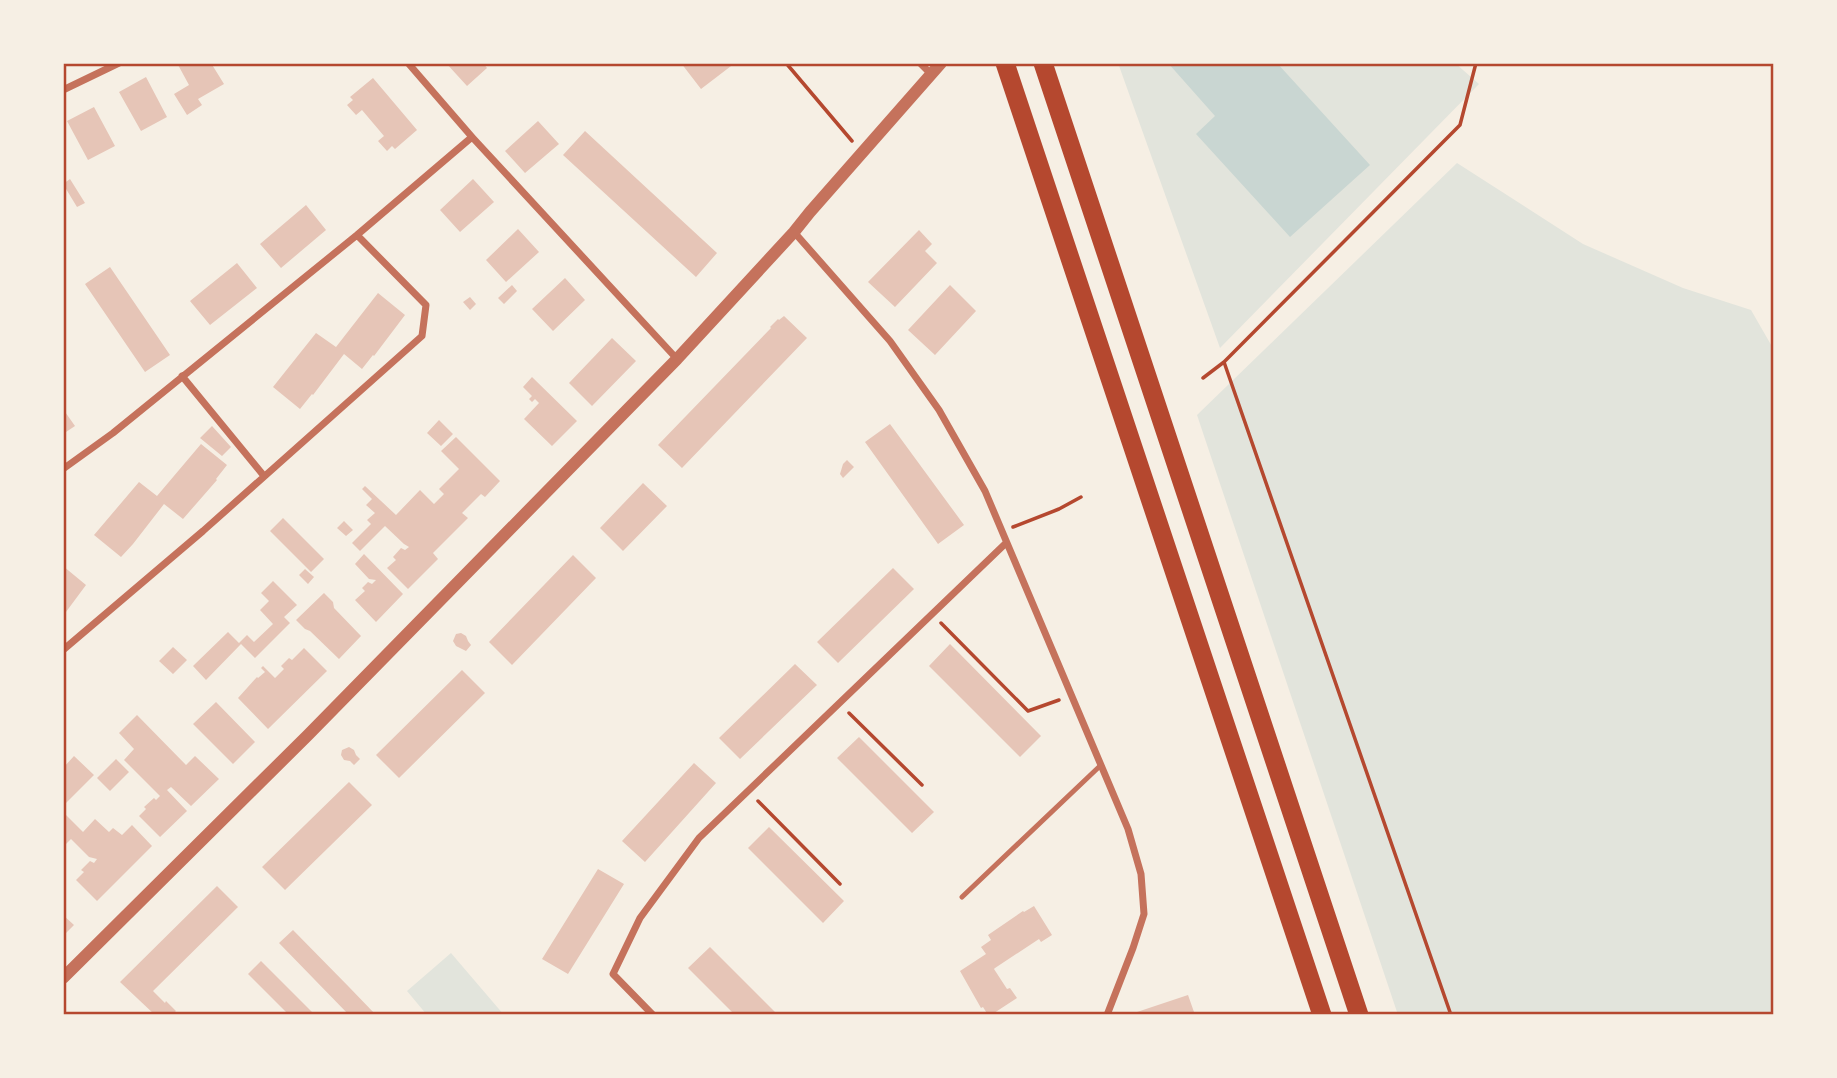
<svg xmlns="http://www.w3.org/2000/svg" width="1837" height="1078" font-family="Montserrat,sans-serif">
  <rect width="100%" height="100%" fill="#f6efe4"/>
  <path fill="#e2e4dc" d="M1118 63H1455L1479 84 1220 348Z
    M1457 163 1583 244 1683 288 1751 310 1774 350V1015H1398L1197 415Z
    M451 953 504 1015H427L407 991Z"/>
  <path fill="#c9d6d2" d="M1168 63H1277L1370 165 1290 237 1196 134 1215 116Z"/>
  <path fill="#e6c5b7" d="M177 63H211L224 84 198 99 202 105 187 115 174 94 189 85Z
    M446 63H483L487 68 467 86Z
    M681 63H735L701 89Z
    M146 77 167 117 141 131 119 92Z
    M373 78 417 130 395 149 392 146 387 151 378 141 384 136 362 110 356 115 347 105 353 100 350 97Z
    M94 107 115 146 88 160 67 121Z
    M538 121 559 144 525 173 505 151Z
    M585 131 717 253 696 277 563 155Z
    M70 179 85 203 77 207 63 184Z
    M473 179 494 202 460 232 440 210Z
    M306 205 326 230 281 268 260 244Z
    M518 229 539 252 506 282 486 260Z
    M919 230 932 244 925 251 937 263 895 307 868 282Z
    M237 263 257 288 210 325 190 301Z
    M110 267 170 355 145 372 85 284Z
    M565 278 585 300 553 331 532 309Z
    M512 285 517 291 504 304 498 298Z
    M950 285 976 311 935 355 908 330Z
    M378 293 405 315 374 356 373 355 362 369 344 354 313 395 312 394 300 409 273 387 316 333 336 347Z
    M470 297 476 304 470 310 463 302Z
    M784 316 807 338 682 468 658 445 771 328 770 327 778 319 779 320Z
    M612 338 636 361 592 406 569 383Z
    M532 377 577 421 552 446 524 419 539 403 535 399 532 402 529 399 532 396 523 387Z
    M63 409 75 426 63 434Z
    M439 420 453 434 441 446 427 433Z
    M890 424 964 525 938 544 865 442Z
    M212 426 231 447 222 456 200 438Z
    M456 437 500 481 485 497 481 494 462 513 468 518 433 553 438 559 408 589 387 568 396 560 393 557 401 548 405 550 409 547 404 544 385 526 360 551 352 543 371 524 367 520 375 513 366 505 372 499 362 489 365 486 396 515 420 490 434 504 444 494 439 489 459 469 441 451Z
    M201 444 227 465 216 479 217 480 183 519 164 504 133 544 121 557 94 535 139 482 157 496Z
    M847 460 854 467 843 478 840 474 843 464Z
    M643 483 667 506 623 551 600 528Z
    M283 518 324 559 311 572 270 531Z
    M344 521 353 530 346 536 337 528Z
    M364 554 403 594 376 622 355 600 365 591 362 588 368 582 372 584 376 580 369 579 355 564Z
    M573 555 596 578 512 665 489 642Z
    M63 566 86 585 63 616Z
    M893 568 914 589 838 663 817 642Z
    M305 569 314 577 308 584 299 575Z
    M273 581 297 605 284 617 290 623 255 658 241 644 206 680 193 666 228 632 239 643 247 635 254 642 273 624 260 610 269 601 261 593Z
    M324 593 333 602 334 608 361 636 339 659 310 631 305 629 296 620Z
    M461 633 466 636 468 641 471 645 466 651 456 646 453 641 456 634Z
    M950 644 1041 736 1020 757 929 666Z
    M173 647 187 660 173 674 159 661Z
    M304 648 327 671 268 729 238 698 257 677 258 678 265 672 261 668 263 666 275 678 284 669 281 666 289 658 292 660Z
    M795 664 817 685 740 759 719 738Z
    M462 670 485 693 399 778 376 755Z
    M216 702 255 742 233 764 193 724Z
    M137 715 186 765 195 756 219 779 191 806 171 787 167 790 187 811 160 837 139 816 146 809 144 807 154 798 156 800 160 796 124 760 134 749 119 733Z
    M859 737 934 812 912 833 837 758Z
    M349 747 354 750 356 755 360 759 354 765 350 761 344 760 341 755 342 750Z
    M74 756 94 775 63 806V768Z
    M116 759 129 772 110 791 97 778Z
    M694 763 716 783 645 862 622 841Z
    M349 782 372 805 285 890 262 867Z
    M63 812 83 832 95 819 109 832 113 828 122 835 132 825 152 846 97 901 76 880 84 872 81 870 90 861 94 863 97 859 89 857 71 839 63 847Z
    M769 827 844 901 823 923 748 848Z
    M598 869 624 884 568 974 542 959Z
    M217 886 238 907 153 991 165 1003 166 1001 176 1011 174 1013 177 1015H155L120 982Z
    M1034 906 1052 935 1041 942 1039 939 995 968 994 969 1007 989 1010 988 1017 998 991 1015H988L983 1007 981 1008 960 971 986 954 981 947 991 940 988 935 1023 911 1024 912Z
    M63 915 74 925 63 936Z
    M293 930 349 987 376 1015H349L279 943Z
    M710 947 778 1015H735L688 968Z
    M261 961 315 1015H289L248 974Z
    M1188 995 1194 1012 1186 1015H1128Z"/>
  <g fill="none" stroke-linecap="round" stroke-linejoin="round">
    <path stroke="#b5482f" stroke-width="3.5" d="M786 63 852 141
      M1203 378 1224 362
      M1013 527 1059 509 1081 497
      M941 623 1028 711 1059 700
      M849 713 922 785
      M758 801 840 884
      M1451 1015 1224 362 1460 125 1476 63"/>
    <path stroke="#c5725c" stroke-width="5" d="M962 897 1101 765"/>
    <path stroke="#c5725c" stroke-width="7" d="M408 63 472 137 677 359
      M920 63 931 74
      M63 90 119 63
      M794 232 890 341 939 410 985 491 1128 829 1141 874 1144 914 1133 948 1107 1015
      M182 376 264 476
      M63 469 113 433 357 235 472 137
      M63 650 203 531 422 336 426 305 357 235
      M653 1015 613 974 640 918 699 838 1006 543"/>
    <path stroke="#c5725c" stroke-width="12" d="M63 978 308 735 677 359 794 232 810 212 941 63"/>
    <path stroke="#b5482f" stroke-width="19" d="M1005 63 1322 1015
      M1043 63 1359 1015"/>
  </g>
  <rect width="1837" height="1078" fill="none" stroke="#f6efe4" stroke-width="130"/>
  <rect x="65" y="65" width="1707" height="948" fill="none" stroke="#b5482f" stroke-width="2.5"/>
</svg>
